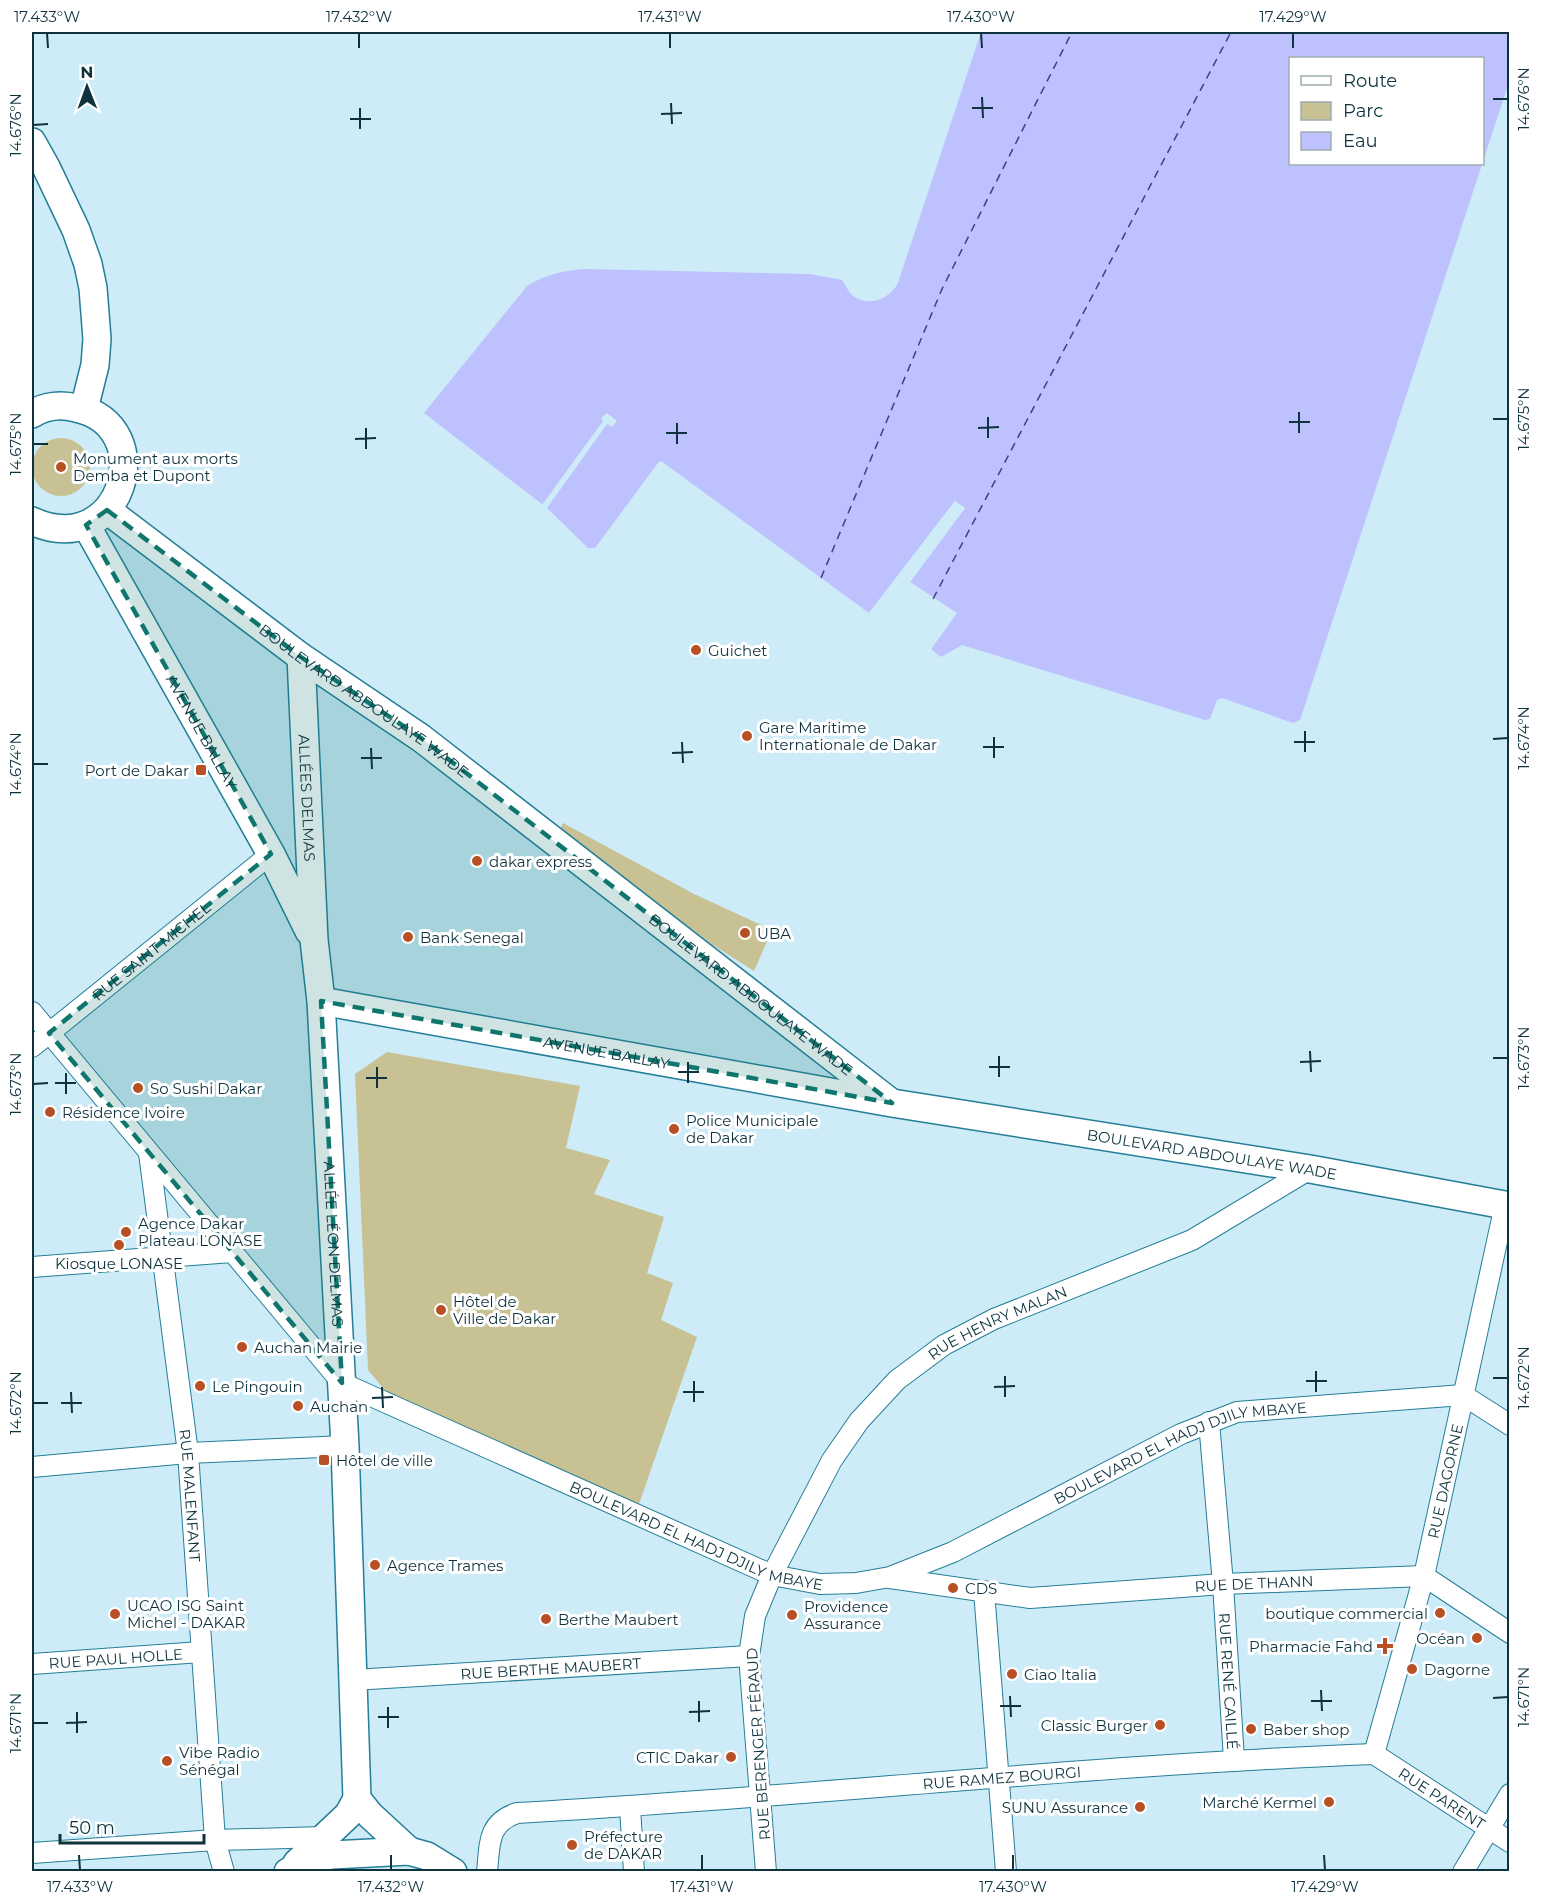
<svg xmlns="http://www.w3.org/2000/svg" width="1541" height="1903" font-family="Montserrat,sans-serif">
  <rect width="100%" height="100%" fill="#cdecf8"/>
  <path fill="#c7c193" d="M32 467a29 29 0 1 1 58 0a29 29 0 1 1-58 0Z
    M563 823 694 894 772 930 754 971 713 945 560 830Z
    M387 1052 580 1086 566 1148 610 1160 594 1194 664 1217 647 1273 673 1283 661 1320 697 1337 639 1504 394 1401 368 1370 355 1074Z"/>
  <path fill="#bdc1fe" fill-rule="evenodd" d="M981 32H1509V82L1300 720 1293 723 1222 698 1217 700 1210 719 1205 720 962 645 941 657 931 649 956 613 910 582 965 508 955 501 869 613 661 461 658 463 595 548H588L547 508 424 413 527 286C546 274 563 271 585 269L810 274 842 280C845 284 847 289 850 293 866 309 889 300 898 283ZM1290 58H1482V164H1290Z"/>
  <path fill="#cdecf8" d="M607 413 617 421 612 427 607 424 547 508 542 505 603 421 601 418Z
    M955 501 965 508 910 582 957 613 931 649 929 647 952 614 931 602 907 582 961 509 956 505 871 615 869 613Z"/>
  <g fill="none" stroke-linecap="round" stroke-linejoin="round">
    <path stroke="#413e85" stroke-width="1.5" stroke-dasharray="8 6" stroke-linecap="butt" d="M821 578 942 289 1072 32
      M933 599 1231 32"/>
    <g stroke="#247e98" stroke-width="22">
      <g id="street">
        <path id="s1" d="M32 1012 342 1383 772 1575 820 1584 856 1583 890 1577 953 1552 1181 1434 1237 1412 1463 1395 1510 1425"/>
        <path id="s2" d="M32 1047 271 854"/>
        <path id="s3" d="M149 1153 188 1453 215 1840 224 1872"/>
        <path d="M32 1267 232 1252"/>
        <path id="s4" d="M1209 1422 1223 1584 1234 1760"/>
        <path d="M32 1467 188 1453 345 1446"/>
        <path id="s5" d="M890 1578 1030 1598 1223 1584 1424 1576 1510 1633"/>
        <path d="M984 1591 1006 1872"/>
        <path id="s6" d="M32 1664 201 1652"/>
        <path id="s7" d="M353 1680 749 1656"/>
        <path id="s8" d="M1374 1754 1424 1576 1505 1205"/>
        <path id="s9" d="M1374 1754 1510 1842"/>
        <path d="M630 1807 634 1872"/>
        <path d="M32 1853 215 1840 324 1837"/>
        <path id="s10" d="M487 1872C490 1844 487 1823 517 1813 803 1797 1088 1765 1374 1754"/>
        <path id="s11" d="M766 1872 749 1656 755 1616 772 1575 832 1460 859 1421 897 1380 944 1345 994 1319 1192 1240 1310 1169"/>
        <path d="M1463 1872 1510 1794"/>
      </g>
    </g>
    <g stroke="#247e98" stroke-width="30">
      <g id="secondary">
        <path d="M32 142 46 167 76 230 88 264 93 288 97 339 95 365 84 409"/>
        <path d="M32 414C45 406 61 404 76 408 162 426 122 562 32 521"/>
        <path id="s12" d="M107 510 301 657 421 738 889 1101"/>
        <path id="s13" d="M86 525 271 854 309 931"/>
        <path id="s14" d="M301 657 314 940 321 1001 345 1446 357 1799"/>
        <path id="s15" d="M321 1001 892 1103 1310 1169 1510 1206"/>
        <path d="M357 1799 370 1815 409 1851"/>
        <path d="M297 1863 348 1815 357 1799"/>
        <path d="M288 1872 317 1858 332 1855 409 1851 427 1856 453 1872"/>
      </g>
    </g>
    <use href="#street" stroke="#fff" stroke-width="20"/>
    <use href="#secondary" stroke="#fff" stroke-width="27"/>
  </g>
  <path fill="#0f766e" fill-opacity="0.2" stroke="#0f766e" stroke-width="4.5" stroke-dasharray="12 8" stroke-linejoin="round" d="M107 510 301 657 421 738 892 1103 321 1001 342 1383 49 1033 271 854 86 525Z"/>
  <path fill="none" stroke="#0e333e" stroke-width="2" d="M47 33 48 48M359 33V48M670 33V48M981 33 982 48M1293 33V48M982 97 983 118M1493 99H1508M671 103 672 124M360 108V129M972 108H993M661 114 682 113M350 119H371M33 125 48 124M1299 412V433M988 417V438M1493 419H1508M1289 422H1310M677 423V444M366 428V449M978 428 999 427M666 433H687M355 439 376 438M33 444H48M1305 731V752M994 737V758M1493 739 1508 738M682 742 683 763M1294 742H1315M983 747H1004M371 748 372 769M672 753 693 752M361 758H382M33 764H48M1310 1051 1311 1072M999 1056V1077M1493 1058H1508M688 1062V1083M1300 1062 1321 1061M377 1067V1088M989 1067H1010M678 1072H699M66 1073V1094M366 1078H387M55 1083H76M33 1084 48 1083M1316 1371V1392M1005 1376V1397M1493 1378H1508M694 1381V1402M1306 1381H1327M382 1387 383 1408M994 1387 1015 1386M71 1392 72 1413M683 1392H704M372 1398 393 1397M33 1403H48M61 1403H82M1321 1690 1322 1711M1010 1696 1011 1717M1493 1698 1508 1697M699 1701V1722M1311 1701H1332M1000 1706H1021M388 1707V1728M77 1712V1733M689 1712 710 1711M378 1717H399M33 1723H48M66 1723 87 1722M79 1855 80 1870M391 1855V1870M702 1855V1870M1013 1855V1870M1324 1855 1325 1870"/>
  <g fill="#b75125" stroke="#fff" stroke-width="2">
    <circle cx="61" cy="467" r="6"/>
    <circle cx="696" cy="650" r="6"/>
    <circle cx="747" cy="736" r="6"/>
    <rect x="195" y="764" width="12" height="12" rx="3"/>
    <circle cx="477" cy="861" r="6"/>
    <circle cx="745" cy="933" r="6"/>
    <circle cx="408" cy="937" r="6"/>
    <circle cx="138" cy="1088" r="6"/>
    <circle cx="50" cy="1112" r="6"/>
    <circle cx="674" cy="1129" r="6"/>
    <circle cx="126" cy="1232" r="6"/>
    <circle cx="119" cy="1245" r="6"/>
    <circle cx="441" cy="1310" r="6"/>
    <circle cx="242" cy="1347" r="6"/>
    <circle cx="200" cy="1386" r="6"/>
    <circle cx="298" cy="1406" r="6"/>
    <rect x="318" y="1454" width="12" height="12" rx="3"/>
    <circle cx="375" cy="1565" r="6"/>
    <circle cx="953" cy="1588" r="6"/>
    <circle cx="1440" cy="1613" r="6"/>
    <circle cx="115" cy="1614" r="6"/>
    <circle cx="792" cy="1615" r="6"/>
    <circle cx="546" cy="1619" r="6"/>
    <circle cx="1477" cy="1638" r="6"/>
    <path d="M1382 1637h6v6h6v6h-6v6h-6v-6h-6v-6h6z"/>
    <circle cx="1412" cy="1669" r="6"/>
    <circle cx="1012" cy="1674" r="6"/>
    <circle cx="1160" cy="1725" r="6"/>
    <circle cx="1251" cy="1729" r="6"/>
    <circle cx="731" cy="1757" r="6"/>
    <circle cx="167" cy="1761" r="6"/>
    <circle cx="1329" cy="1802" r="6"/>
    <circle cx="1140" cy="1807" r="6"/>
    <circle cx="572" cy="1845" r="6"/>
  </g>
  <g text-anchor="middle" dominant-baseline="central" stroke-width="6" stroke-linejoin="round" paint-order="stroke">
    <g font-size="15" fill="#0e333e" stroke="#fff" text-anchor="start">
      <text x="73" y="458">Monument aux morts<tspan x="73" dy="17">Demba et Dupont</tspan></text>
      <text x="708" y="650">Guichet</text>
      <text x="759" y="727">Gare Maritime<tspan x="759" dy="17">Internationale de Dakar</tspan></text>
      <text x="189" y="770" text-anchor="end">Port de Dakar</text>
      <text x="489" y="861">dakar express</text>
      <text x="757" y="933">UBA</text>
      <text x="420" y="937">Bank Senegal</text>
      <text x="150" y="1088">So Sushi Dakar</text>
      <text x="62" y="1112">Résidence Ivoire</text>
      <text x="686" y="1120">Police Municipale<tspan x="686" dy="17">de Dakar</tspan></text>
      <text x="138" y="1223">Agence Dakar<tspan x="138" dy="17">Plateau LONASE</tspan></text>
      <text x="119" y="1263" text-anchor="middle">Kiosque LONASE</text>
      <text x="453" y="1301">Hôtel de<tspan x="453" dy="17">Ville de Dakar</tspan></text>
      <text x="254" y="1347">Auchan Mairie</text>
      <text x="212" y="1386">Le Pingouin</text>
      <text x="310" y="1406">Auchan</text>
      <text x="336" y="1460">Hôtel de ville</text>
      <text x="387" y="1565">Agence Trames</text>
      <text x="965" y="1588">CDS</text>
      <text x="127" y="1605">UCAO ISG Saint<tspan x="127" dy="17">Michel - DAKAR</tspan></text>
      <text x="804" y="1606">Providence<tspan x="804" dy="17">Assurance</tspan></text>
      <text x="1428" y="1613" text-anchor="end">boutique commercial</text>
      <text x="558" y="1619">Berthe Maubert</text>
      <text x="1465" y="1638" text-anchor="end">Océan</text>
      <text x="1373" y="1646" text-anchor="end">Pharmacie Fahd</text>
      <text x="1424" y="1669">Dagorne</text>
      <text x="1024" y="1674">Ciao Italia</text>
      <text x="1148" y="1725" text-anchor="end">Classic Burger</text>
      <text x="1263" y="1729">Baber shop</text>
      <text x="179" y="1752">Vibe Radio<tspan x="179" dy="17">Sénégal</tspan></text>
      <text x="719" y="1757" text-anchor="end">CTIC Dakar</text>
      <text x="1317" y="1802" text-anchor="end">Marché Kermel</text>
      <text x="1128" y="1807" text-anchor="end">SUNU Assurance</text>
      <text x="584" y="1836">Préfecture<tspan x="584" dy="17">de DAKAR</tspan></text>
    </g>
    <g font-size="15" fill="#0e333e" stroke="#fff">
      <text stroke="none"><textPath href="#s12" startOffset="320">BOULEVARD ABDOULAYE WADE</textPath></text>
      <text stroke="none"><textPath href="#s13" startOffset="237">AVENUE BALLAY</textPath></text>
      <text stroke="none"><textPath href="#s14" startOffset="141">ALLÉES DELMAS</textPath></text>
      <text stroke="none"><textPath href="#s2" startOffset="153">RUE SAINT MICHEL</textPath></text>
      <text stroke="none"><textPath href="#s12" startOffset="806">BOULEVARD ABDOULAYE WADE</textPath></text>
      <text stroke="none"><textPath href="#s15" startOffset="290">AVENUE BALLAY</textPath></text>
      <text stroke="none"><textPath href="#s15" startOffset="904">BOULEVARD ABDOULAYE WADE</textPath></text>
      <text stroke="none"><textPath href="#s14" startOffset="588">ALLÉE LÉON DELMAS</textPath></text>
      <text stroke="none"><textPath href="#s11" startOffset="651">RUE HENRY MALAN</textPath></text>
      <text stroke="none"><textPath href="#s1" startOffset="1392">BOULEVARD EL HADJ DJILY MBAYE</textPath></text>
      <text stroke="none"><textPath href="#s8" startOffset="282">RUE DAGORNE</textPath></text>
      <text stroke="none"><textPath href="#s3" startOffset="345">RUE MALENFANT</textPath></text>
      <text stroke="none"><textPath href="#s1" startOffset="870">BOULEVARD EL HADJ DJILY MBAYE</textPath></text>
      <text stroke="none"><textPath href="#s5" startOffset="366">RUE DE THANN</textPath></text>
      <text stroke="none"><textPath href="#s6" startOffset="84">RUE PAUL HOLLE</textPath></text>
      <text stroke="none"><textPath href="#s7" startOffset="198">RUE BERTHE MAUBERT</textPath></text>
      <text stroke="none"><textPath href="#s4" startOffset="260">RUE RENÉ CAILLÉ</textPath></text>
      <text transform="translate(758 1744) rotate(-94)">RUE BERENGER FÉRAUD</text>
      <text stroke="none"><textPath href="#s10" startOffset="558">RUE RAMEZ BOURGI</textPath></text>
      <text stroke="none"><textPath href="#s9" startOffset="81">RUE PARENT</textPath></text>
    </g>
  </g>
  <rect width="1541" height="1903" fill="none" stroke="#ffffff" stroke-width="66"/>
  <rect x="1289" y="57" width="195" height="108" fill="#ffffff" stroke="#9fadb2" stroke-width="1.5"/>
  <rect x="1301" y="76" width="30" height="9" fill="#ffffff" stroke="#9fadb2" stroke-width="1.5"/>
  <text x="1343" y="87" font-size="18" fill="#0e333e">Route</text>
  <rect x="1301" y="102" width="30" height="18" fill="#c7c193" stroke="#9fadb2" stroke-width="1.5"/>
  <text x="1343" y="117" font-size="18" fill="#0e333e">Parc</text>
  <rect x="1301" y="132" width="30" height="18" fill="#bdc1fe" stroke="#9fadb2" stroke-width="1.5"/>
  <text x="1343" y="147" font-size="18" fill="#0e333e">Eau</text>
  <g transform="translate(87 87) rotate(359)" stroke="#ffffff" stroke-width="4.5" paint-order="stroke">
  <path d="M0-4.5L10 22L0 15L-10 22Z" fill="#0e333e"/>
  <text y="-9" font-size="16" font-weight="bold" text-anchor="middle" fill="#0e333e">N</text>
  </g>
  <path d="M60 1834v9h144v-9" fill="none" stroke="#0e333e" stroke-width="3"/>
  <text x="69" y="1834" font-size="18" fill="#0e333e" stroke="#ffffff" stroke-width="4.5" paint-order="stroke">50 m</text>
  <rect x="33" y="33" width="1475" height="1837" fill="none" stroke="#0e333e" stroke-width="2"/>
  <g font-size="15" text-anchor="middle" fill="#0e333e">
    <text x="47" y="22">17.433°W</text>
    <text x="359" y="22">17.432°W</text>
    <text x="670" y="22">17.431°W</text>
    <text x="981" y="22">17.430°W</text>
    <text x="1293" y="22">17.429°W</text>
    <text transform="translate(1524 99) rotate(-90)" y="5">14.676°N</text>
    <text transform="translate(16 125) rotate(-90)" y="5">14.676°N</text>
    <text transform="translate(1524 419) rotate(-90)" y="5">14.675°N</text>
    <text transform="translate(16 444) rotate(-90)" y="5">14.675°N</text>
    <text transform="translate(1524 738) rotate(-90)" y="5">14.674°N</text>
    <text transform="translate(16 764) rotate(-90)" y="5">14.674°N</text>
    <text transform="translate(1524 1058) rotate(-90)" y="5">14.673°N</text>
    <text transform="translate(16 1084) rotate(-90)" y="5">14.673°N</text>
    <text transform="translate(1524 1378) rotate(-90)" y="5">14.672°N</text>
    <text transform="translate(16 1403) rotate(-90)" y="5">14.672°N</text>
    <text transform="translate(1524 1697) rotate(-90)" y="5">14.671°N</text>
    <text transform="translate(16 1723) rotate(-90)" y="5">14.671°N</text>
    <text x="80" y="1892">17.433°W</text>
    <text x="391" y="1892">17.432°W</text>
    <text x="702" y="1892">17.431°W</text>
    <text x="1013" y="1892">17.430°W</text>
    <text x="1325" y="1892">17.429°W</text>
  </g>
</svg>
